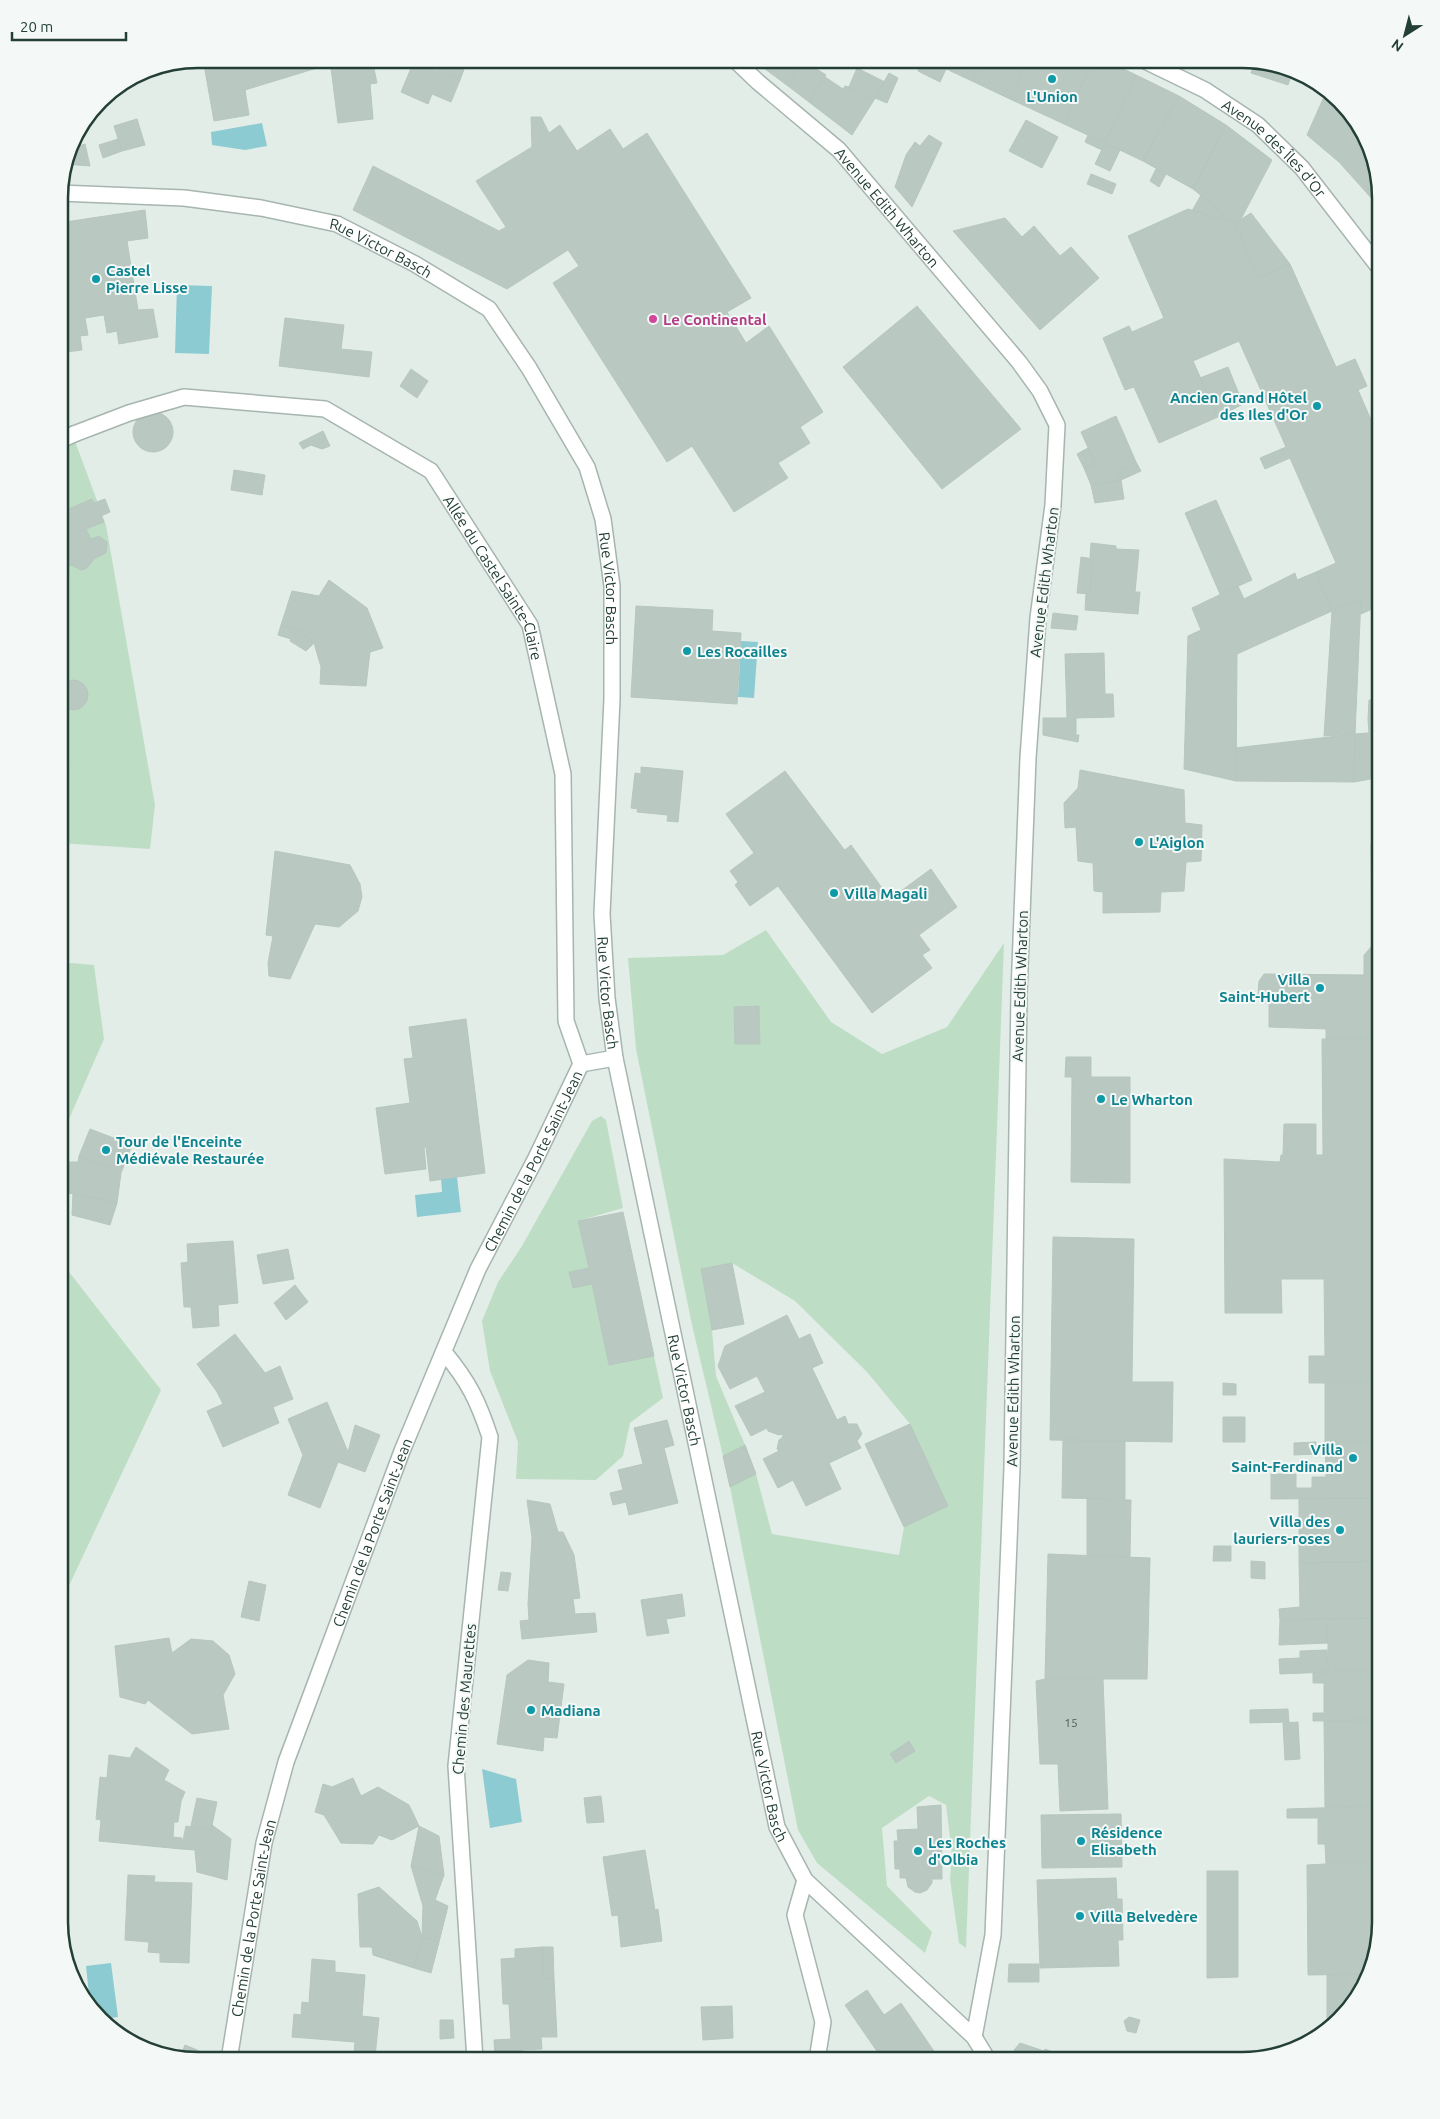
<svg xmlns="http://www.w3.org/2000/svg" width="1440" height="2119" font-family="Ubuntu,sans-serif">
  <rect width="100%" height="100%" fill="#e3ede8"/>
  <path fill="#bddec4" d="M69 425 106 525 155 805 150 849 59 843V429Z
    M766 930 831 1022 882 1054 947 1027 1004 943 966 1948 959 1943 950 1879 952 1855 946 1805 929 1796 882 1828 887 1886 932 1932 925 1953 817 1863 798 1830 730 1487 756 1474 772 1534 899 1555 904 1527 948 1506 910 1424 867 1372 795 1301 732 1263 701 1269 712 1330 716 1376 745 1445 723 1456 692 1325 636 1049 628 958 723 955Z
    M59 962 94 965 104 1039 59 1142Z
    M601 1116 606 1120 623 1208 578 1221 589 1268 569 1273 573 1288 592 1284 609 1365 654 1356 663 1398 630 1423 623 1456 596 1480 516 1479 518 1442 490 1371 482 1321 498 1282 522 1246 592 1121Z
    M59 1259 161 1390 59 1607Z"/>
  <path fill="#8ccbd2" d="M262 123 267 146 245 150 212 145 211 132Z
    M177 285 212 286 209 354 175 353Z
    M741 641 758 642 754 698 738 697Z
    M457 1177 461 1212 417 1217 415 1195 442 1192 441 1178Z
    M482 1769 516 1779 522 1822 490 1828Z
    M111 1963 118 2017 104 2019 90 2004 86 1966Z"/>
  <path fill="#b9c8c1" stroke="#b6c7bf" d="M203 59H329L330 64 245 90 249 115 214 121Z
    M339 59H372L377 83 370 84 373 119 338 123 330 60Z
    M433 59H441L464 69 460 80 430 66Z
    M757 59H763L761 66 758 61Z
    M763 59H801L788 86 761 66Z
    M801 59H814L811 65Z
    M801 59 826 75 809 102 788 86Z
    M923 59 946 69 940 82 918 71Z
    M925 59H982L972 81Z
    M982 59H1029L1010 99 972 81Z
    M1029 59H1094L1064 124 1010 99Z
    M1094 59H1103L1136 75 1105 143 1064 124Z
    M414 61 460 80 451 102 432 94 428 104 401 92Z
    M1256 61 1292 73 1288 85 1251 73Z
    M857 68 885 82 874 100 849 87Z
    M889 73 898 78 887 103 875 98Z
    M1136 75 1179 96 1143 161 1105 143Z
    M825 77 843 89 845 86 849 87 874 100 852 135 809 102Z
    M1327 90 1363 129 1377 181 1365 191 1339 162 1307 135Z
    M1179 96 1226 125 1193 189 1143 161Z
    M531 117H541L549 133 560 125 577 151 610 129 623 149 647 133 751 298 727 312 746 343 769 326 823 412 800 427 810 443 778 463 788 478 734 512 692 446 667 462 553 283 579 266 568 250 507 289 353 210 373 166 499 231 506 227 476 181 532 147Z
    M137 119 145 145 122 151 114 126Z
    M1026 120 1058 137 1042 168 1009 151Z
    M1226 125 1272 160 1241 219 1235 223 1193 189Z
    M929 135 942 143 912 207 895 187 906 155 915 142 920 146Z
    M1088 135 1105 143 1102 150 1085 142Z
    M118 139 122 151 103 158 99 145Z
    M1105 143 1120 150 1110 171 1095 164Z
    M85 144 90 166 65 164 68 150Z
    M1156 169 1166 174 1159 187 1150 181Z
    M1091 174 1116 184 1112 194 1087 184Z
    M1377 181 1381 198V205L1379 207 1365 191Z
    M1201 195 1235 223 1192 211Z
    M1188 209 1235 223 1258 278 1290 264 1336 367 1355 359 1367 386 1358 390 1381 443V605L1361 614V598L1332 611 1316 572 1336 563 1290 458 1265 469 1260 458 1286 447 1239 341 1193 361 1218 417 1159 443 1134 387 1125 390 1103 338 1129 326 1132 332 1164 318 1128 236Z
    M145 210 148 238 127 241 138 310 153 309 158 337 119 344 117 331 107 333 104 315 85 318 88 335 80 336 82 350 59 353V223Z
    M1251 213 1290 264 1258 278 1235 223Z
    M1005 218 1022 237 1034 226 1060 256 1071 247 1099 278 1040 330 953 231Z
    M917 306 1021 429 942 489 843 367Z
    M285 318 344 325 341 349 372 352 369 377 279 366Z
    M1228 367 1243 404 1218 417 1200 378Z
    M411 369 428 381 417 398 400 386Z
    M133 432a20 20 0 1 1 40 0a20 20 0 1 1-40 0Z
    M1116 416 1136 462 1116 471 1121 480 1091 485 1084 468 1095 463 1081 432Z
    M323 431 330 446 322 449 311 445 303 449 299 443Z
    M1088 448 1095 463 1084 468 1077 454Z
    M1136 462 1141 471 1121 480 1116 471Z
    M234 470 265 475 262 495 231 490Z
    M1121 480 1124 499 1095 503 1091 485Z
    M92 499 94 503 105 499 110 512 101 516 104 522 86 529 91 539 99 536 107 542 106 553 94 559 87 568 81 570 71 565 59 570V513Z
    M1216 500 1252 580 1220 594 1185 513Z
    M1091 543 1116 546V549L1139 550 1135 592H1140L1138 614 1085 610 1086 594H1090L1093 559 1090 558Z
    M1081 557 1093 559 1090 594 1077 593Z
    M1316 572 1332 611 1237 654 1236 781 1184 769 1188 636 1201 630 1192 608 1238 586 1244 599 1295 573 1297 580Z
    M329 580 367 608 383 648 370 652 366 686 320 684 321 667 314 643 298 630 281 625 292 591 319 596Z
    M1361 598 1355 734 1324 736 1332 611Z
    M636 606 713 610 712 631 741 633 737 704 631 697Z
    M1053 613 1078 616 1076 630 1051 628Z
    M281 625 298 630 314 643 306 651 290 641 291 639 278 635Z
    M1104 653 1105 694H1113L1114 717 1076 718V735H1079L1078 742 1043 735V718H1067L1065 654Z
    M58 695a15 15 0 1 1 30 0a15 15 0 1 1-30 0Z
    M1369 700H1380L1378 719H1368Z
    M1368 719H1381V732L1369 733Z
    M1381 732V777L1354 782 1355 734Z
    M1355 734 1354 782 1236 781 1235 748Z
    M641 767 683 771 678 822 667 821 668 815 637 812 638 809 631 808 635 773 641 774Z
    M1080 770 1184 790 1185 823 1202 825 1201 861 1186 862 1184 891 1161 892 1160 912 1103 913V892L1094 891 1093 863 1078 861 1076 827 1065 828 1064 803 1078 788Z
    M785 771 843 848 845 850 851 845 890 899 931 869 957 907 919 935 930 950 922 955 932 968 872 1013 778 886 750 906 735 885 738 882 730 871 754 853 726 814Z
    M1380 820H1381V946H1372L1371 844 1381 843Z
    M275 851 350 865 360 884 362 897 358 911 339 927 315 924 290 979 269 976 268 963 273 936 266 935Z
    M1372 946H1381V1039H1326V1029L1269 1027V1003H1262L1258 995 1259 981 1264 974 1364 975V955Z
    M759 1006 760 1044H735L734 1007Z
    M466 1019 485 1173 430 1181 426 1147H424L426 1169 385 1174 376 1108 410 1103 404 1059 413 1058 409 1027Z
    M1322 1039H1379L1381 1383H1309V1356H1325L1324 1279H1281L1282 1313H1225L1224 1159 1280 1162 1281 1155H1283L1284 1124H1316V1155H1323Z
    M1066 1057H1091V1077H1130V1183L1071 1182 1072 1077H1065Z
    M90 1129 132 1145 121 1173 79 1156Z
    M79 1156 121 1173 117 1203 59 1191V1162H78Z
    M73 1193 117 1203 110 1225 72 1215Z
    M623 1212 654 1356 609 1365 592 1284 573 1288 569 1272 589 1268 578 1221Z
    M1053 1237 1134 1239 1132 1382H1173L1172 1442 1050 1440Z
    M233 1241 238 1303 218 1305 219 1326 193 1328 191 1307H184L181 1263 188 1262 187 1244Z
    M288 1249 294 1279 263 1284 257 1255Z
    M732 1263 744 1324 712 1330 701 1269Z
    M295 1285 308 1302 286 1320 274 1303Z
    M787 1315 799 1339 810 1334 823 1363 812 1368 837 1420 845 1416 848 1424H857L862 1434 857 1441 861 1448 829 1463 841 1489 806 1506 793 1480 778 1488 763 1459 779 1451 777 1449 779 1440 783 1437 782 1434 779 1435 768 1431 767 1428 751 1436 735 1406 765 1392 757 1376 730 1389 718 1366 725 1346Z
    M235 1334 265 1373 280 1366 293 1399 273 1407 279 1423 223 1447 207 1411 223 1404 217 1392 197 1364Z
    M1223 1383 1236 1384V1395H1223Z
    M1325 1383H1381V1442H1325Z
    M327 1402 348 1452 355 1425 380 1435 365 1472 338 1462 320 1508 288 1495 303 1455 288 1419Z
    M1223 1417H1245V1442H1223Z
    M667 1420 674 1445 664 1448 678 1503 629 1515 626 1502 613 1505 610 1493 623 1490 618 1470 643 1464 634 1428Z
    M910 1424 948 1506 904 1527 865 1444Z
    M1063 1440 1125 1441V1499L1062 1498Z
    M1316 1442V1454L1294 1455V1443Z
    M1325 1442H1381V1498L1271 1499V1474H1296V1488H1312V1477H1326Z
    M745 1445 756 1474 730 1487 723 1456Z
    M1299 1498H1381V1561L1299 1563Z
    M1087 1499 1131 1500 1130 1557 1087 1555Z
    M527 1500 550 1504 558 1532H563L574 1555 580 1598 573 1599 575 1614 595 1613 597 1632 522 1639 520 1621 529 1620 528 1604 532 1538Z
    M1214 1546H1231V1561H1213Z
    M1048 1554 1150 1558 1147 1679H1045Z
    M1251 1561 1265 1562V1579L1251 1578Z
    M1381 1561V1618L1280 1620 1279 1609 1300 1607 1299 1563Z
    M501 1572 511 1573 508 1591 498 1590Z
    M249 1581 266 1585 259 1621 241 1617Z
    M682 1594 685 1616 666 1619 669 1633 647 1636 641 1600Z
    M1328 1618V1643L1279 1645 1280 1620Z
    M1328 1618H1381V1672H1328Z
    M169 1638 172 1653 191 1639 213 1641 229 1655 235 1674 223 1695 229 1729 192 1734 148 1700 145 1704 120 1697 115 1646Z
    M1327 1650 1328 1672 1280 1674 1279 1659 1300 1658V1651Z
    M528 1660 549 1663 548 1682 564 1684 557 1738 544 1737 543 1751 497 1744 507 1675Z
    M1328 1672H1381V1720L1313 1721V1713H1324V1683H1313V1673Z
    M1045 1679H1103L1108 1809 1060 1811 1058 1764H1040L1036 1681Z
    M1288 1709 1289 1722 1250 1723V1710Z
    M1381 1720V1806L1325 1807 1324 1721Z
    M1298 1722 1300 1759 1285 1760 1283 1723Z
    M909 1741 915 1751 896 1763 890 1754Z
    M136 1747 169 1770 164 1780 185 1792 181 1801 178 1822H174L173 1837 182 1838 181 1849 99 1841 101 1820 96 1819 100 1777 107 1778 109 1755 130 1758Z
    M353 1778 361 1796 378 1787 409 1805 419 1826 392 1840 379 1835 373 1844 341 1843 324 1815 315 1812 323 1784 332 1787Z
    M601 1796 604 1822 587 1823 584 1798Z
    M197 1798 217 1802 211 1830 191 1826Z
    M941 1805 942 1879H932V1883L927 1890 920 1893 915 1892 908 1887 906 1878H900V1869H895L894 1841H898L897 1830 918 1829 917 1807Z
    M1381 1806V1864H1326L1325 1844H1318V1818H1287V1809Z
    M1121 1814 1122 1867 1042 1868 1041 1815Z
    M212 1825 231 1839 227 1880 197 1872 195 1850 213 1830H211Z
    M186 1826 211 1830H213L195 1850 181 1849Z
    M419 1826 439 1836 444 1875 411 1866Z
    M645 1850 655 1910 658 1909 662 1941 621 1947 618 1915 612 1916 603 1857Z
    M1326 1864H1381V1921L1367 1974 1308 1975 1307 1865Z
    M411 1866 444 1875 435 1900 448 1906 439 1942 422 1937 423 1906Z
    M1207 1871H1238V1977L1207 1978Z
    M128 1875 155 1876 154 1882 192 1883 189 1963 160 1962V1953L148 1952 149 1942 125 1940Z
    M1116 1878 1117 1899H1122L1123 1940H1118L1119 1966 1040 1968 1037 1880Z
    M379 1887 417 1921 422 1937 414 1968 373 1955 372 1947H360L358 1894Z
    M422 1937 439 1942 431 1973 414 1968Z
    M542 1947 544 1979H554L557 2037H541L542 2049 522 2050V2060H495L494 2040 511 2039 509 2004H503L501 1959 515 1958V1949Z
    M542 1947H553L554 1979H544Z
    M312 1959 335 1961V1972L365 1975 362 2016 379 2018 375 2057 354 2055 355 2042 292 2037 294 2014 301 2015 302 2002 309 2003Z
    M1009 1964H1039V1982H1008Z
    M1367 1974 1362 1991 1327 2026V1975Z
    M867 1990 884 2015 901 2003 940 2060H883L845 2005Z
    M732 2006 733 2038 703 2040 701 2007Z
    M1129 2017 1140 2020 1136 2033 1127 2031 1124 2021Z
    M440 2020H453L454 2038 440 2039Z
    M1020 2043 1044 2051 1045 2049 1065 2057 1062 2060H1019L1014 2050Z
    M185 2045 207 2054 210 2060H189L180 2057Z"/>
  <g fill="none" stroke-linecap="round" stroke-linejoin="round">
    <g stroke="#a6b5af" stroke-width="18">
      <path id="service" d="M59 441 74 434"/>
    </g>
    <g stroke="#a6b5af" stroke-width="18">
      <g id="minor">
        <path id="s1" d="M734 59 758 82 839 150 1019 362 1040 391 1057 425 1053 505 1038 618 1028 758 1019 993 1012 1468 993 1935 974 2037"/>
        <path id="s2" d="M1141 59 1205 90 1258 125 1302 168 1381 270"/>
        <path id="s3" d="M59 193 184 198 261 208 337 224 415 264 489 309 529 368 587 467 603 519 612 586V699L602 914 607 998 615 1058 777 1827 805 1880 974 2037 988 2060"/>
        <path id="s4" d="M74 434 129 413 184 397 325 409 431 471 530 625 563 774 566 1021 581 1064"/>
        <path d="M444 1352C469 1382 478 1401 490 1437L456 1766 475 2060"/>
        <path d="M805 1880 795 1915 823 2022 817 2060"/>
        <path id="s5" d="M229 2060 264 1843 286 1762 402 1451 478 1269 536 1158 581 1064 615 1058"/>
      </g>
    </g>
    <use href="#service" stroke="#fff" stroke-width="15"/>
    <use href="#minor" stroke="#fff" stroke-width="15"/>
  </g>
  <g fill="#0f9aa8" stroke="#f4f9f7" stroke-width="2">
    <circle cx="1052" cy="79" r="5"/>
    <circle cx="96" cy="279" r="5"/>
    <circle cx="1317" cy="406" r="5"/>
    <circle cx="687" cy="651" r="5"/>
    <circle cx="1139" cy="842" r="5"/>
    <circle cx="834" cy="893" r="5"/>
    <circle cx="1320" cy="988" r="5"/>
    <circle cx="1101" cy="1099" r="5"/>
    <circle cx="106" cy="1150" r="5"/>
    <circle cx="1353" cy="1458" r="5"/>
    <circle cx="1340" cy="1530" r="5"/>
    <circle cx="531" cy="1710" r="5"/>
    <circle cx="1081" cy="1841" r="5"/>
    <circle cx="918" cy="1851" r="5"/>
    <circle cx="1080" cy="1916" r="5"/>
  </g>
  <circle fill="#d1479c" stroke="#f4f9f7" stroke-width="2" cx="653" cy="319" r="5"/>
  <g text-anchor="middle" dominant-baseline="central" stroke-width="4" stroke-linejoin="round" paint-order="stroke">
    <g font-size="12" fill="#486159">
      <text x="1071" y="1722">15</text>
    </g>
    <g font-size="15" font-weight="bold" fill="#0d838f" stroke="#f4f9f7" text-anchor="start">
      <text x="1052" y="96" text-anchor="middle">L'Union</text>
      <text x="106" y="270">Castel<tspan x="106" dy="17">Pierre Lisse</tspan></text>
      <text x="1307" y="397" text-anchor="end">Ancien Grand Hôtel<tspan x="1307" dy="17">des Iles d'Or</tspan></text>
      <text x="697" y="651">Les Rocailles</text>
      <text x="1149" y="842">L'Aiglon</text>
      <text x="844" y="893">Villa Magali</text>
      <text x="1310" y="979" text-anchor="end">Villa<tspan x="1310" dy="17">Saint-Hubert</tspan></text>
      <text x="1111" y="1099">Le Wharton</text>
      <text x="116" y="1141">Tour de l'Enceinte<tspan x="116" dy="17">Médiévale Restaurée</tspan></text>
      <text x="1343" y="1449" text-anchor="end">Villa<tspan x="1343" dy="17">Saint-Ferdinand</tspan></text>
      <text x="1330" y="1521" text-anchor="end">Villa des<tspan x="1330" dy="17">lauriers-roses</tspan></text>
      <text x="541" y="1710">Madiana</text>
      <text x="1091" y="1832">Résidence<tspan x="1091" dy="17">Elisabeth</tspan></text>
      <text x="928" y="1842">Les Roches<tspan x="928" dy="17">d'Olbia</tspan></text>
      <text x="1090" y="1916">Villa Belvedère</text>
    </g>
    <g font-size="15" fill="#233f36" stroke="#f4f9f7">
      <text stroke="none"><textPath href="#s2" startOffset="162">Avenue des Îles d'Or</textPath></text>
      <text stroke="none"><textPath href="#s1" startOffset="214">Avenue Edith Wharton</textPath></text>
      <text stroke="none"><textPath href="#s3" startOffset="330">Rue Victor Basch</textPath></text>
      <text stroke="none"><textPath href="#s4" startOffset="505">Allée du Castel Sainte-Claire</textPath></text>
      <text transform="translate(1044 582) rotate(-83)">Avenue Edith Wharton</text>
      <text stroke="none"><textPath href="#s3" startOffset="765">Rue Victor Basch</textPath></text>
      <text transform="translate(1020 986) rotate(-88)">Avenue Edith Wharton</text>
      <text stroke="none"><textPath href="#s3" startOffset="1170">Rue Victor Basch</textPath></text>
      <text stroke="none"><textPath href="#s5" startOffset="954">Chemin de la Porte Saint-Jean</textPath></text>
      <text stroke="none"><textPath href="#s3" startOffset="1575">Rue Victor Basch</textPath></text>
      <text transform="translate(1013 1391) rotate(-89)">Avenue Edith Wharton</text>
      <text stroke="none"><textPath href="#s5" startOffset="549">Chemin de la Porte Saint-Jean</textPath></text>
      <text transform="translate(464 1699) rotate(-85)">Chemin des Maurettes</text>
      <text stroke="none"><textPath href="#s3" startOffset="1980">Rue Victor Basch</textPath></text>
      <text stroke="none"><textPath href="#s5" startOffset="144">Chemin de la Porte Saint-Jean</textPath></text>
    </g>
    <g font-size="15" font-weight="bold" fill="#b23c85" stroke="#f4f9f7" text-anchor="start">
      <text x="663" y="319">Le Continental</text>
    </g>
  </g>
  <path d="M0 0H1440V2119H0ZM198 68H1242A130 130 0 0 1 1372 198V1922A130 130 0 0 1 1242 2052H198A130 130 0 0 1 68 1922V198A130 130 0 0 1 198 68Z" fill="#f4f9f7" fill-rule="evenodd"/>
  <path fill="none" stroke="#233f36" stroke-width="2.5" d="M198 68H1242A130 130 0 0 1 1372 198V1922A130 130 0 0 1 1242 2052H198A130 130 0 0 1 68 1922V198A130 130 0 0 1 198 68Z"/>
  <g transform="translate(1405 35) rotate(216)" stroke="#f4f9f7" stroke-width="4" paint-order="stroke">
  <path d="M0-4L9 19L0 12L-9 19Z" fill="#233f36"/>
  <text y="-8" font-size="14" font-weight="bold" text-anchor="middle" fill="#233f36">N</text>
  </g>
  <path d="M12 32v8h114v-8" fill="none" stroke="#233f36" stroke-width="2.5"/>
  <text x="20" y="32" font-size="15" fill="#233f36" stroke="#f4f9f7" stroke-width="4" paint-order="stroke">20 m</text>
</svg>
